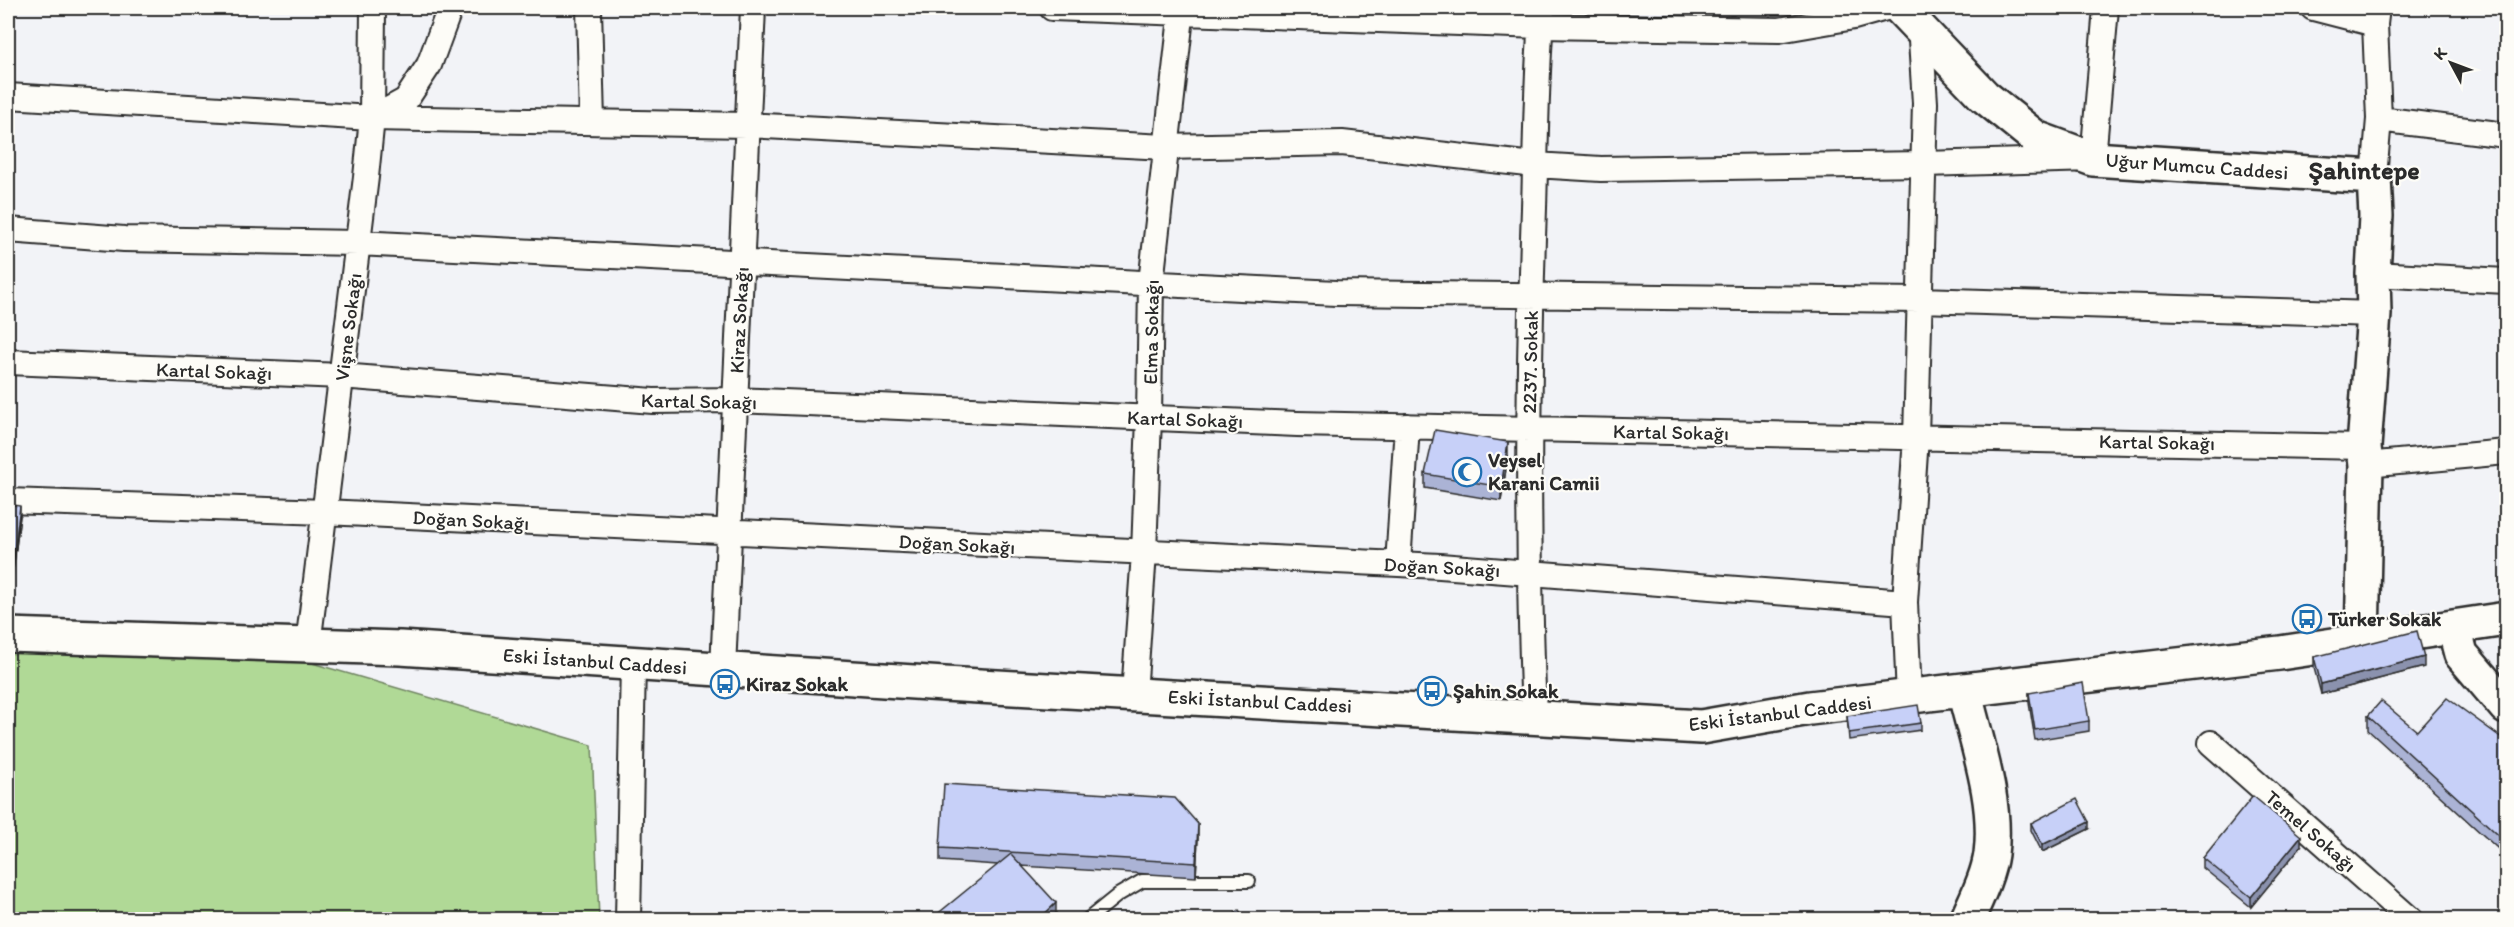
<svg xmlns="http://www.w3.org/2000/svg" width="2514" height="927" font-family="Itim,sans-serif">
  <rect width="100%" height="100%" fill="#f2f3f7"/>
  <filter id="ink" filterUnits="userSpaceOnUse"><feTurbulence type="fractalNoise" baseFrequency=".0167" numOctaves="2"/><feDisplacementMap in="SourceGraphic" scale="12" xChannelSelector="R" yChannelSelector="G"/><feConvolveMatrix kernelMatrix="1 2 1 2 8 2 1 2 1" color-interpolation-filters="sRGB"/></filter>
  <g filter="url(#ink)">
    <path fill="#b0d996" stroke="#6e8260" stroke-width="1.5" d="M8 652 288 656 592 745 599 919 8 920Z"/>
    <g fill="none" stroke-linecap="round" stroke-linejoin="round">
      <g stroke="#2b2b2b" stroke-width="16">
        <path id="lane" d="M1087 920 1118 895 1142 881H1249"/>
      </g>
      <g stroke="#2b2b2b" stroke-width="28">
        <path id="street" d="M589 8 592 122
          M1052 8 1540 26 1779 30 1854 17 1886 8
          M2313 8 2375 24
          M8 96 372 118 747 125 1165 147 1342 143 1535 165 1601 169 1924 164 2093 159 2106 8
          M375 117 406 100 429 65 450 8
          M2379 119 2506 135
          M2374 177 2379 119 2375 24 2377 8
          M8 230 124 239 358 243 1336 293 1920 300 2374 314
          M2373 274 2506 281
          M8 362 341 376 653 401 735 400 1297 424 2364 447
          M2366 465 2506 452
          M8 501 325 512 1440 566 1905 602
          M1398 564 1407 426
          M308 645 366 177 372 118 373 8
          M723 669 753 8
          M1134 694 1144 553 1149 417 1151 283 1182 8
          M1909 698 1905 602 1916 437 1925 103 1920 25
          M1534 717C1527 547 1528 378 1534 208 1536 141 1536 74 1542 8
          M2211 743 2411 920
          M628 920 633 663"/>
      </g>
      <g stroke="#2b2b2b" stroke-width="38">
        <path id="secondary" d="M1900 8 1984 96 2036 138 2093 159 2374 177 2376 216 2373 274 2374 314 2364 447 2366 465 2362 641
          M2454 627 2461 654 2506 707
          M8 635 400 648 944 684 1701 727 1810 708 2280 653 2506 619
          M1964 690C1976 742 1998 800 1991 854 1988 876 1976 899 1967 920"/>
      </g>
      <use href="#lane" stroke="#fdfcf7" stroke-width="12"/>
      <use href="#street" stroke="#fdfcf7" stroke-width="24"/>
      <use href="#secondary" stroke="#fdfcf7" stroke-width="33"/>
    </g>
    <path fill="#abb3d5" stroke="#2b2b2b" stroke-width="1.5" d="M1508 456 1501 501 1425 488V474Z
      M8 504 20 516 10 594H8Z
      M2314 657 2424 667 2321 694 2314 668Z
      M2029 693 2089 721V731L2035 740 2029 703Z
      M1847 716 1921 723V730L1849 740Z
      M2368 716 2417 731 2506 741V856L2368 730Z
      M2031 823 2089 829 2042 852 2031 830Z
      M1198 837 1196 877 1022 866 1056 920 998 865 940 861V848Z
      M2301 846 2251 907 2203 868V858Z"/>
    <path fill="#8b92ae" stroke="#2b2b2b" stroke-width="1.5" d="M1508 442V456L1501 501V487Z
      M20 506V516L10 594V584Z
      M2424 657V667L2321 694V684Z
      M2089 822V829L2042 852V845Z
      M1198 824V837L1196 877V863Z
      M2301 836V846L2251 907V897Z
      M1056 903V920H1038Z"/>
    <path fill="#c7d0f8" stroke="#2b2b2b" stroke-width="1.5" d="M1435 430 1508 442 1501 487 1425 474Z
      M8 504 20 506 10 584H8Z
      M2417 631 2424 657 2321 684 2314 657Z
      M2083 683 2089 721 2035 730 2029 693Z
      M2447 698 2506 741V842L2368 716 2381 701 2417 731Z
      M1918 705 1921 723 1849 733 1847 716Z
      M944 784 1175 798 1198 824 1196 863 940 848Z
      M2253 796 2301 836 2251 897 2203 858Z
      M2077 799 2089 822 2042 845 2031 823Z
      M1011 854 1056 903 1038 920H930Z
      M1239 910 1246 920H1227Z"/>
  </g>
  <defs>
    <g id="mosque-ring" transform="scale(1.5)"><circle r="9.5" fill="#fdfcf7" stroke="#1f6fb2" stroke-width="1.5"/><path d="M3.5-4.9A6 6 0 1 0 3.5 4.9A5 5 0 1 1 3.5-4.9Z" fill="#1f6fb2"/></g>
    <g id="bus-ring" transform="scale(1.5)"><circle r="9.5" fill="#fdfcf7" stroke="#1f6fb2" stroke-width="1.5"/><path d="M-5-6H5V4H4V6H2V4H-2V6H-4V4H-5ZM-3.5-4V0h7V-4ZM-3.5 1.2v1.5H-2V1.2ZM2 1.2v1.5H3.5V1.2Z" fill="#1f6fb2"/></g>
  </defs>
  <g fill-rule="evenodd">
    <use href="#mosque-ring" x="1467" y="472"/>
    <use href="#bus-ring" x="2307" y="619"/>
    <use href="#bus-ring" x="725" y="684"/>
    <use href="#bus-ring" x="1432" y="691"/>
  </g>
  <g text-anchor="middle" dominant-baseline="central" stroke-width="4.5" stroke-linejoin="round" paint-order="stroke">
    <g font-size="20" fill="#2b2b2b" stroke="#fdfcf7">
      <text transform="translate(2197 166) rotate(4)">Uğur Mumcu Caddesi</text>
      <text transform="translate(739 320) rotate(-87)">Kiraz Sokağı</text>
      <text transform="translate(348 327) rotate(-83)">Vişne Sokağı</text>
      <text transform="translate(1151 332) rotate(-89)">Elma Sokağı</text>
      <text transform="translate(1530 362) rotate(-89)">2237. Sokak</text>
      <text transform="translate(214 371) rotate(2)">Kartal Sokağı</text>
      <text transform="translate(699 401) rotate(1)">Kartal Sokağı</text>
      <text transform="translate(1185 419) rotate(2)">Kartal Sokağı</text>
      <text transform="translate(1671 432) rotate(1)">Kartal Sokağı</text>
      <text transform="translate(2157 442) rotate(1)">Kartal Sokağı</text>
      <text transform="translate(471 520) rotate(3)">Doğan Sokağı</text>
      <text transform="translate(957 544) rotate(3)">Doğan Sokağı</text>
      <text transform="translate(1442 567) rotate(3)">Doğan Sokağı</text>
      <text transform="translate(595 661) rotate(4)">Eski İstanbul Caddesi</text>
      <text transform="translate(1260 701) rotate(3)">Eski İstanbul Caddesi</text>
      <text transform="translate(1780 713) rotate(-7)">Eski İstanbul Caddesi</text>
      <text transform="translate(2311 831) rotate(41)">Temel Sokağı</text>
    </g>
    <g font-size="20" font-weight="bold" fill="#2b2b2b" stroke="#fdfcf7" text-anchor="start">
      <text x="1488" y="460">Veysel<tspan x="1488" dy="23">Karani Camii</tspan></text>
      <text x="2328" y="619">Türker Sokak</text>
      <text x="746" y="684">Kiraz Sokak</text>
      <text x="1453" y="691">Şahin Sokak</text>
    </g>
    <g font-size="26" font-weight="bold" fill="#2b2b2b" stroke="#fdfcf7">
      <text x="2364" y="170">Şahintepe</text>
    </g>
  </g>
  <rect width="2514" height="927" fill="none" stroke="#fdfcf7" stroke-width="30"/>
  <rect x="15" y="15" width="2484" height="897" fill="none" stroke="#2b2b2b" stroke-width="2" filter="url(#ink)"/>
  <g transform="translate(2451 63) rotate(311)" stroke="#fdfcf7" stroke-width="4.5" paint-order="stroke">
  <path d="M0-4.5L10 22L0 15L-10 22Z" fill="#2b2b2b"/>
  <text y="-9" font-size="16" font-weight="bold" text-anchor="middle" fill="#2b2b2b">K</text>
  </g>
</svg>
